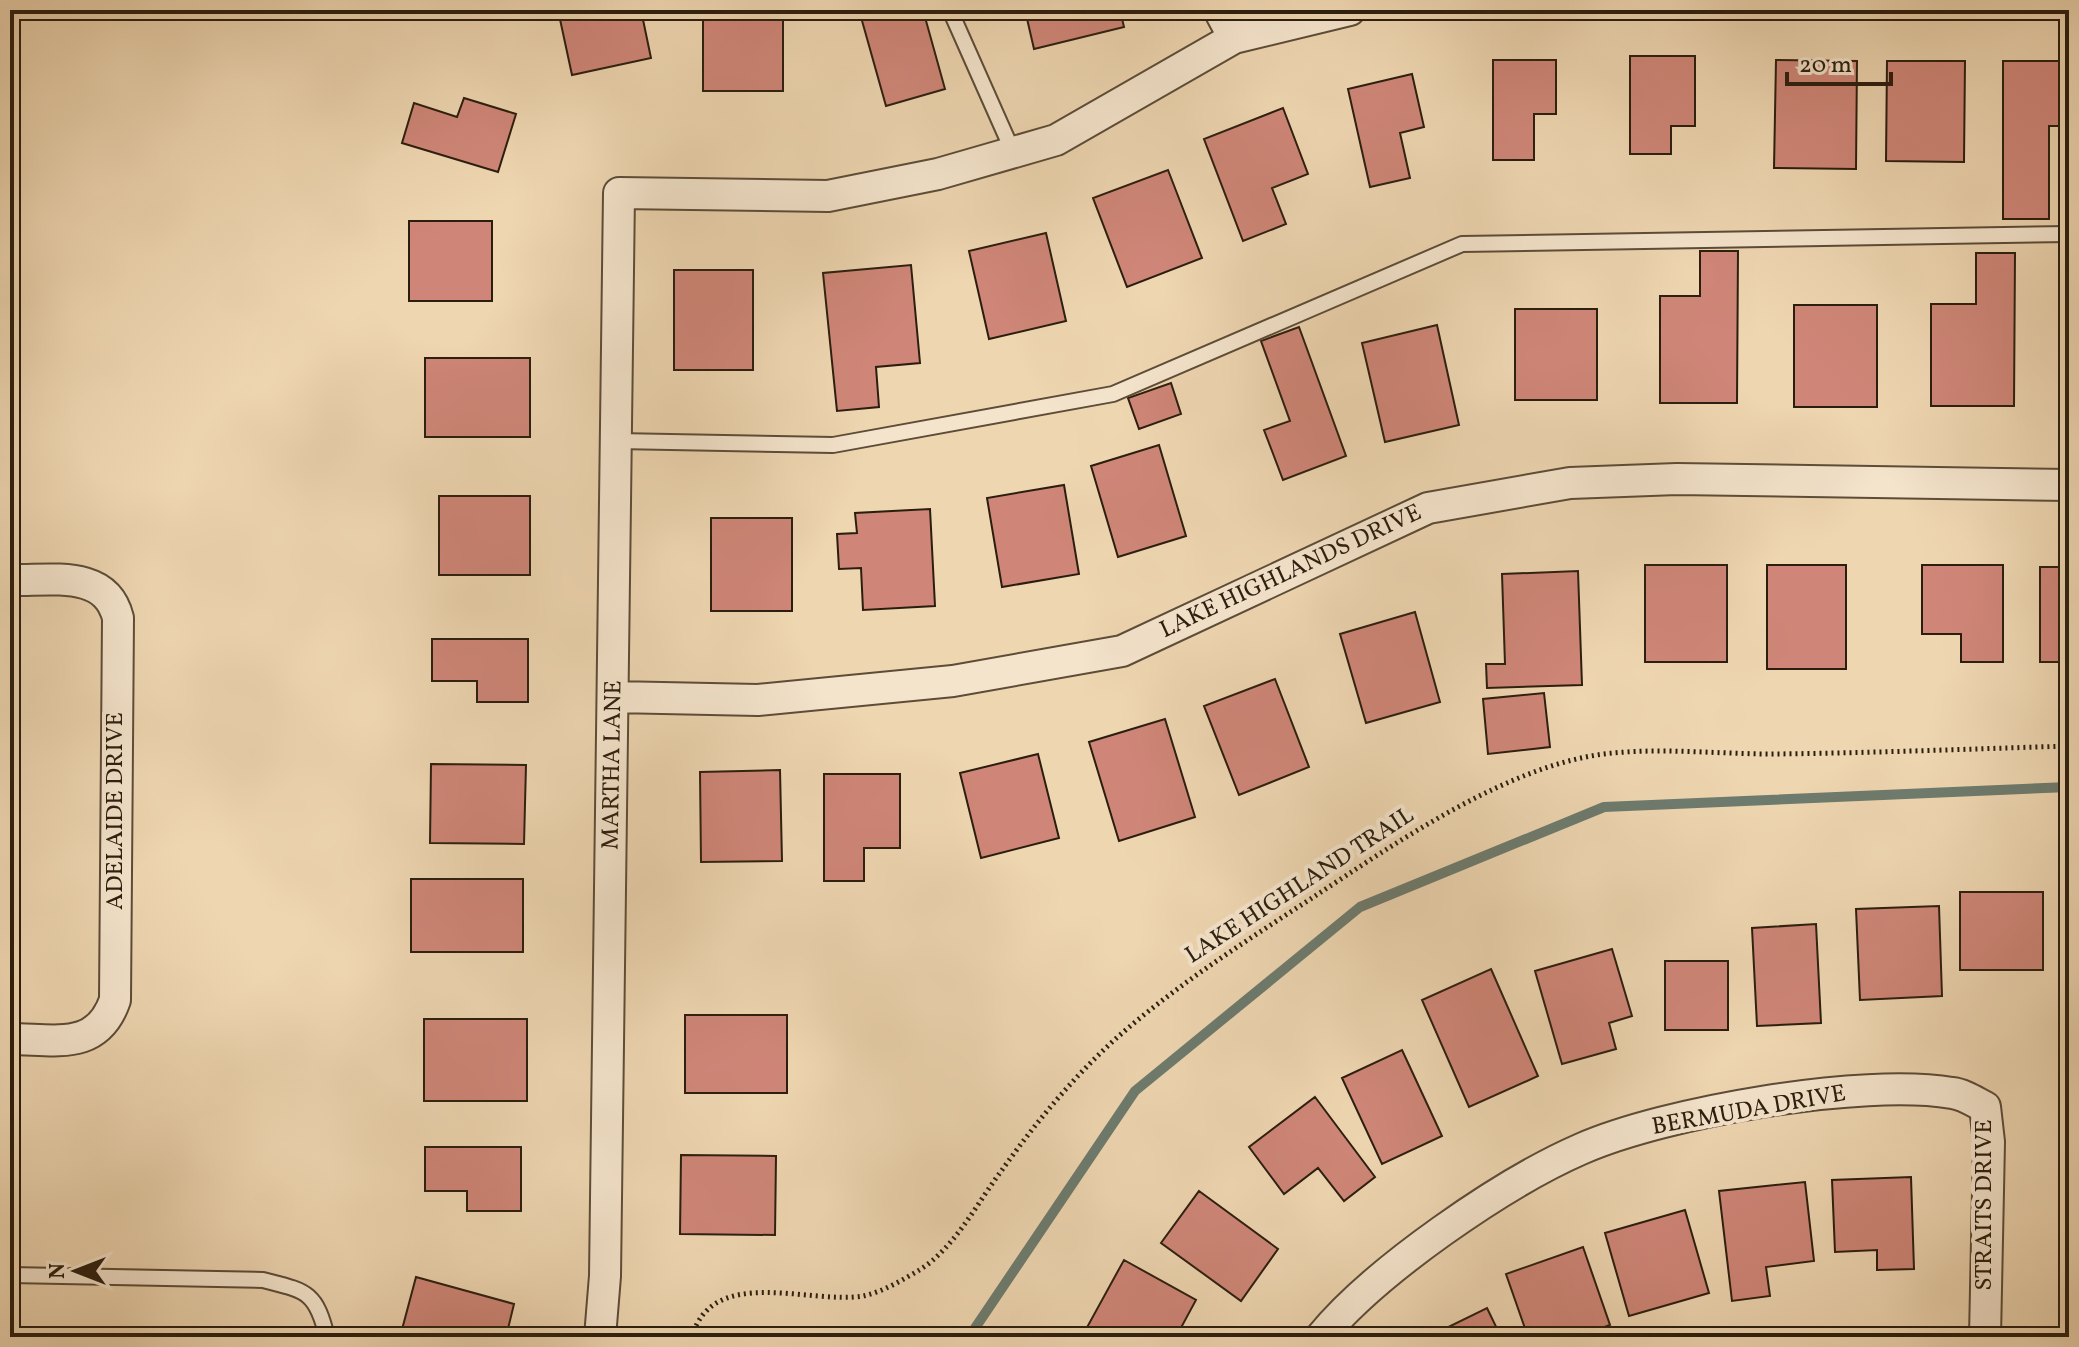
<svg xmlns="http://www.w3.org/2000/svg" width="2079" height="1347" font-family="Vollkorn,serif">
  <rect width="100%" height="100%" fill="#eed6b1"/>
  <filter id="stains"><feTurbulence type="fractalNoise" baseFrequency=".0025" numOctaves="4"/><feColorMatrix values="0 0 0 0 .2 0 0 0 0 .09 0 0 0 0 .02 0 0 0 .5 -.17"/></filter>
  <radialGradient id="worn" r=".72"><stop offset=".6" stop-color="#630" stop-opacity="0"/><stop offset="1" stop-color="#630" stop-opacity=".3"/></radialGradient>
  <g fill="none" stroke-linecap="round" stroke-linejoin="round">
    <path stroke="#6d7b6e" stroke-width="10" d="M969 1337 1135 1091 1360 907 1604 807 2069 787"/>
  </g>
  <path fill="#cf8678" stroke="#2b1e0f" stroke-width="2" d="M558 10H641L651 58 572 75Z
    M703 10H783V91H703Z
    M859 10H923L945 89 886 106Z
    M1025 10H1120L1124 27 1034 49Z
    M1630 56H1695V126H1671V154H1630Z
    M1493 60H1556V114H1534V160H1493Z
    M1776 60 1857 61 1856 169 1774 168Z
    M1887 61H1965L1964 162 1886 161Z
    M2003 61H2069V126H2049V219H2003Z
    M1412 74 1424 127 1400 133 1410 178 1370 187 1348 89Z
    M464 98 516 114 498 172 402 143 414 103 457 117Z
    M1283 108 1308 174 1272 188 1286 224 1243 241 1204 139Z
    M1168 170 1202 258 1127 287 1093 198Z
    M409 221H492V301H409Z
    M1046 233 1066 321 989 339 969 251Z
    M1700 251H1738L1737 403H1660V296H1700Z
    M1976 253H2015L2014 406H1931V304H1976Z
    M911 265 920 363 876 367 879 407 837 411 823 273Z
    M674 270H753V370H674Z
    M1794 305H1877V407H1794Z
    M2068 305H2069V403H2068Z
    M1515 309H1597V400H1515Z
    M1437 325 1459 425 1385 442 1362 343Z
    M1299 327 1346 456 1283 480 1264 430 1290 421 1261 341Z
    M425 358H530V437H425Z
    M1171 383 1181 414 1139 429 1128 398Z
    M1159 445 1186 536 1118 557 1091 466Z
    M1064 485 1079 574 1002 587 987 498Z
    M439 496H530V575H439Z
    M930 509 935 606 863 610 861 568 839 569 837 534 857 533 855 513Z
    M711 518H792V611H711Z
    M1645 565H1727V662H1645Z
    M1767 565H1846V669H1767Z
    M1922 565H2003V662H1961V634H1922Z
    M2040 567H2069V662H2040Z
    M1578 571 1582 685 1487 688 1486 664H1505L1502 574Z
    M1415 612 1440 702 1366 723 1340 634Z
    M432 639H528V702H477V681H432Z
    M1275 679 1309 767 1239 795 1204 706Z
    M1544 693 1550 747 1488 754 1483 699Z
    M1165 719 1195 817 1119 841 1089 742Z
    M1038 754 1059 838 981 858 960 773Z
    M431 764 526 765 524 844 430 843Z
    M780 770 782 861 701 862 700 772Z
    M824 774H900V848H864V881H824Z
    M411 879H523V952H411Z
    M1960 892H2043V970H1960Z
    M1939 906 1942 996 1860 1000 1856 909Z
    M1816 924 1821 1023 1757 1026 1752 928Z
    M1612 949 1632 1016 1609 1023 1616 1049 1562 1064 1535 971Z
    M1665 961H1728V1030H1665Z
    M1491 969 1538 1076 1469 1107 1422 1000Z
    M685 1015H787V1093H685Z
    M424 1019H527V1101H424Z
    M1402 1050 1442 1136 1382 1164 1342 1078Z
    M1315 1097 1375 1177 1344 1201 1318 1168 1284 1194 1249 1147Z
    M425 1147H521V1211H467V1191H425Z
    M681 1155 776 1156 775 1235 680 1234Z
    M2064 1161H2069V1236H2064Z
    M1911 1177 1914 1269 1877 1270V1250L1835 1252 1832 1180Z
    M1805 1182 1814 1261 1766 1267 1770 1296 1732 1301 1719 1191Z
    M1199 1191 1278 1249 1241 1301 1161 1243Z
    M1685 1210 1709 1293 1629 1316 1605 1233Z
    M1583 1247 1610 1325 1576 1337H1528L1506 1274Z
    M1124 1260 1196 1300 1176 1337H1096L1085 1331Z
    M416 1277 514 1304 506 1337H400Z
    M2061 1301H2069V1336H2061Z
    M1487 1308 1501 1337H1428Z"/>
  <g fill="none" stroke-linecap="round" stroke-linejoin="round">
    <g stroke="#5c4c38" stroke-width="18">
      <path id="lane" d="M950 10 1013 152
        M617 441 833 445 1113 394 1462 244 2069 234
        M10 1275 263 1280C306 1291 316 1291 327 1337"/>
    </g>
    <g stroke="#5c4c38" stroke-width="34">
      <path id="street" d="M1219 10 1234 38
        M10 580C51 581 106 569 118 618L115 1000C97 1052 55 1039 10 1039
        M614 697 758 700 953 681 1122 651 1428 508 1570 483 1677 479 2069 485
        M600 1337 605 1276 619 193 828 196 938 174 1056 140 1234 38 1350 10
        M1321 1337C1375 1271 1503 1183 1581 1149 1665 1112 1862 1078 1952 1093 1963 1094 1975 1102 1985 1107L1989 1142 1985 1337"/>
    </g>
    <path stroke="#2b1e0f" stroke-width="5" stroke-dasharray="2 4" stroke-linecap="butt" d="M692 1337C712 1264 811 1305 863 1296 883 1292 904 1279 921 1269 956 1246 977 1203 1002 1170 1034 1125 1070 1081 1111 1043 1173 987 1243 943 1312 898 1396 843 1511 762 1613 753 1665 748 1720 754 1773 754 1871 753 1970 749 2069 746"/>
    <use href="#lane" stroke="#f4e4cc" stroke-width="14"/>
    <use href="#street" stroke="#f4e4cc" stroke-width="30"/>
  </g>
  <g text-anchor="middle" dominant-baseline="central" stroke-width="8" stroke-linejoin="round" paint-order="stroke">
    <g font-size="24" fill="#2b1e0f" stroke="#f4e4cc">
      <text transform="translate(1291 572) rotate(-25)">LAKE HIGHLANDS DRIVE</text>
      <text transform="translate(613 765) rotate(-89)">MARTHA LANE</text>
      <text transform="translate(116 811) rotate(-90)">ADELAIDE DRIVE</text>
      <text transform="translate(1300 886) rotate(-33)">LAKE HIGHLAND TRAIL</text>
      <text transform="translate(1749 1111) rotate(-10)">BERMUDA DRIVE</text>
      <text transform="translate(1985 1205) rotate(-90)">STRAITS DRIVE</text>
    </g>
  </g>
  <rect width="2079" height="1347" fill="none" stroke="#eed6b1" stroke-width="40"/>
  <rect x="12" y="12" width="2055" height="1323" fill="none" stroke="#2b1e0f" stroke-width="4"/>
  <rect x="20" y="20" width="2039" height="1307" fill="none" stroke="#2b1e0f" stroke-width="2"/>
  <g transform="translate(76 1271) rotate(270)" stroke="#f4e4cc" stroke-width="6" paint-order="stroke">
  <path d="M0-6L14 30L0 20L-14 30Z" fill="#2b1e0f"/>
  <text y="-12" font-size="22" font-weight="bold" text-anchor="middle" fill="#2b1e0f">N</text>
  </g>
  <path d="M1787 72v12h104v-12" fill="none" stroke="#2b1e0f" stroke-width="4"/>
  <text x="1799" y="72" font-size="24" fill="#2b1e0f" stroke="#f4e4cc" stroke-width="6" paint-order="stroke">20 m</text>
  <rect width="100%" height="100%" filter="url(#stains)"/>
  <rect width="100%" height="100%" fill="url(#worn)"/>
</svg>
